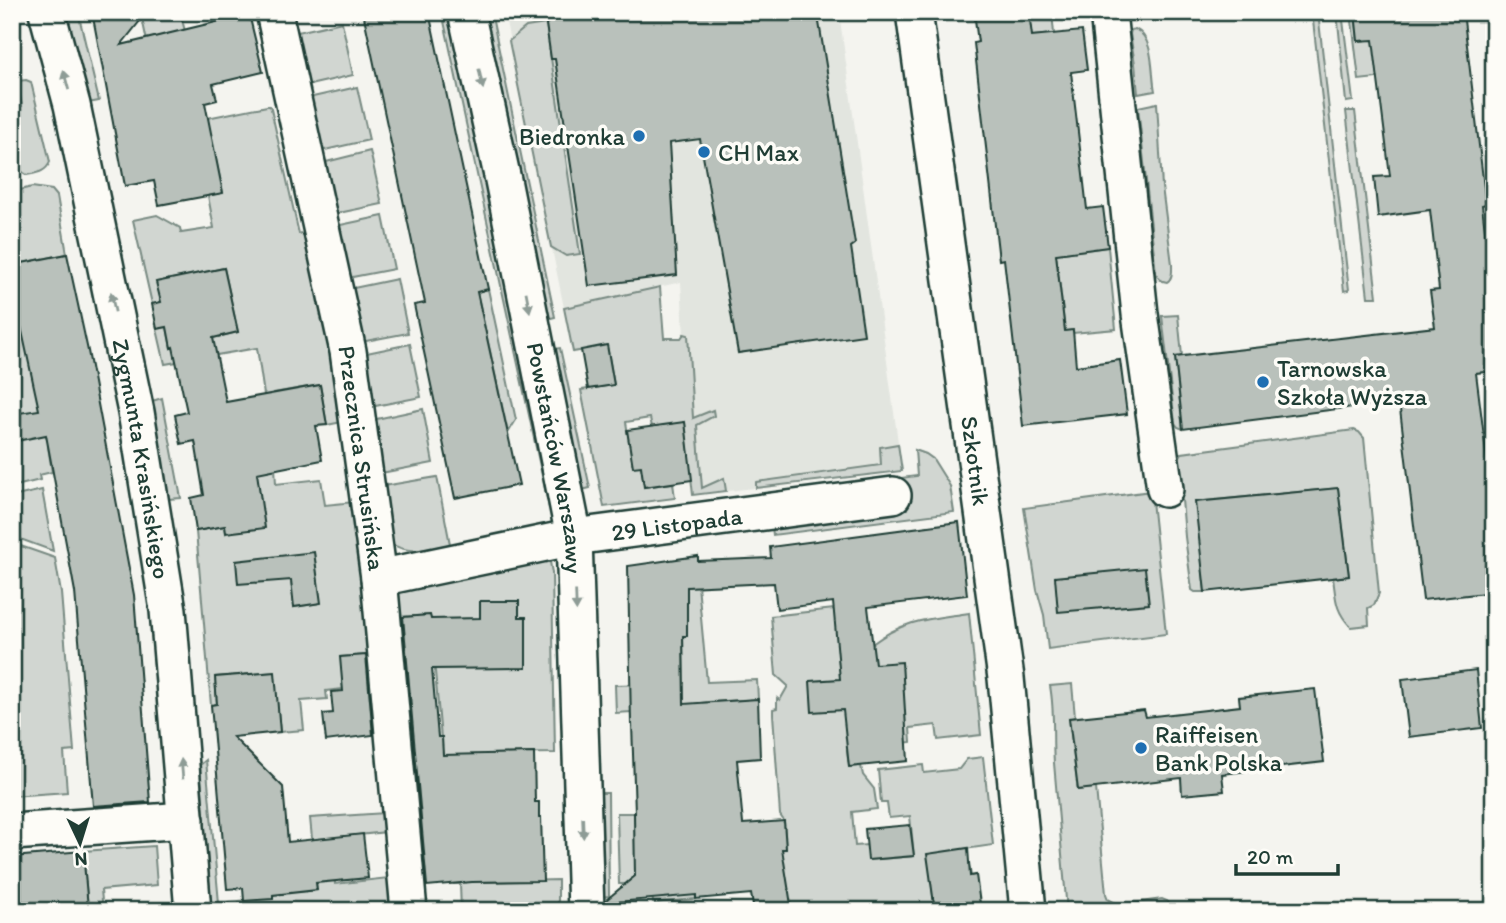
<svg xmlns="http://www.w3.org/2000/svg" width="1506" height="923" font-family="Itim,sans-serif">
  <rect width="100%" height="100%" fill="#f4f4ef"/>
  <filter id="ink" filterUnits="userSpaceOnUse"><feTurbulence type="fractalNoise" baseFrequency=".0143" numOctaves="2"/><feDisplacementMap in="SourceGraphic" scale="14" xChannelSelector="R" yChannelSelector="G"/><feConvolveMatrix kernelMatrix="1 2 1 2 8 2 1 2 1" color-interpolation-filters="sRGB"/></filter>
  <g filter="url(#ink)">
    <path fill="#e2e5df" d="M504 12H839L902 471 693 495 681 282 564 308Z"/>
    <path fill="#d1d6d1" stroke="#788a82" stroke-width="2" fill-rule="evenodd" d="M66 12H78L99 101 88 103Z
      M147 12H180L199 85 158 94 142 18Z
      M442 12H451L558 507 549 508Z
      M482 12H491L555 317 547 319Z
      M1029 12H1052L1054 34 1031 36Z
      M1312 12H1318L1349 290 1344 291Z
      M1337 12H1342L1353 101 1346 102Z
      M1351 12H1355L1358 41 1409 35 1413 74 1359 80Z
      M342 22 353 75 301 87 289 34Z
      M546 24 580 254 566 256 551 247 509 41 526 27Z
      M1135 29C1155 38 1151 73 1155 91L1138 94 1135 64 1130 34 1131 30Z
      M26 80 31 82 50 162C46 172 37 173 27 175L12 165V108L22 106 17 81Z
      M357 87 369 140 316 152 304 99Z
      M1157 103 1162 187 1172 264C1172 271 1173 278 1167 282 1161 281 1158 279 1156 273L1138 107Z
      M267 106H270L271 109 299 234 316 232 342 422 327 425 320 385 273 393 285 467H275L276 484 321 479 325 505 354 502 376 651 366 655 341 657 343 689 326 691 327 699 301 701 304 730 280 732 274 672 215 677 217 704 211 705 196 531 225 526 226 532 244 491 272 448 257 348 165 364 157 329 167 327 171 348 238 332 224 268 157 282 161 302 152 304 133 220 157 215 180 228 181 233 214 228 208 196 223 192 207 118ZM314 553 320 603 294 607 291 580H289Z
      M1346 111H1355L1377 297H1368Z
      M370 151 382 204 329 215 318 164Z
      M32 187 52 190 57 196 67 254 22 263 12 216V192Z
      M383 216 394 269 342 279 331 227Z
      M1108 247 1116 329 1073 333 1072 330 1065 331 1056 254Z
      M397 279 408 333 355 343 344 290Z
      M660 287 664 338H681L684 334 688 335 693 418 713 410 714 416 697 425 702 488 724 478 726 491 693 495 685 423 652 427 650 418 626 422 633 466H641L645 487 673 483 675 498 604 507 581 390 614 385 607 346 573 352 564 308Z
      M488 289 516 420 508 433 477 292Z
      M1178 315 1182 356 1175 358 1183 429 1178 427 1175 423 1162 316Z
      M12 325H21L60 444 48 446 52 472 39 475 40 480 12 487Z
      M410 344 421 397 365 408 357 355Z
      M560 348 590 488 582 490 553 349Z
      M162 398 181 498 168 499 152 401Z
      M423 409 433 463 376 474 367 421Z
      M1354 430 1359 432 1364 438 1379 593 1374 605 1368 608 1369 625 1351 627C1335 611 1336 599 1333 578L1349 576 1338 488 1196 502 1205 592H1195L1192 590 1185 537 1181 487 1179 458 1182 453Z
      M898 444 902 471 756 488V482L881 465 880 447Z
      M915 450 926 454 933 459 950 486 954 512 773 535 772 527 907 509 904 484 760 496 917 476Z
      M437 477 450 544C425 550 409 556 386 541L377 487Z
      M42 490 53 551 12 536V497Z
      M1151 491 1166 634 1048 649 1044 615 1037 590 1024 508Z
      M12 543 55 558 61 593 74 751 64 752 67 792 12 796Z
      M549 556 552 573 555 753 489 754 482 820 484 882 558 880V911H461L460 884H454L430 615 399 617 395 595 401 591Z
      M698 585 707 682 757 680 758 699 708 702 632 712 616 713 615 685 684 683 682 587Z
      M834 609 872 644C905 619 930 619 969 613L981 735 938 740 936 725 910 728 911 742 847 751 849 767 861 766 863 775 874 789 877 809 852 812 855 846 867 845 869 860 914 856 910 816 889 818 887 803H881L878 770 923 765 924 773 959 769 967 759 983 757 993 845 944 852 945 866 969 864 971 876 931 880 935 911H783L756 851 786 848 784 821 780 815 773 714V709L777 708V698L780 700 788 686 776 675 771 616Z
      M1072 684 1075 717 1069 719 1078 790 1096 788 1106 894 1108 899 1119 905 1162 899 1167 901 1175 911H1067C1063 861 1058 812 1054 763 1052 737 1055 712 1050 686Z
      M206 760 219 903 211 904 200 765Z
      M599 793H608L609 896 602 897Z
      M385 813 386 832 331 838 335 884 397 877 399 911H229L228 902 273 898 272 868 297 892 317 890 310 818Z
      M617 813H634L636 877 695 882 696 899 653 903 651 879 630 880 626 884H619Z
      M154 846 157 885 101 890 103 911H47L88 908 83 851Z"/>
    <path fill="#b9c1bb" stroke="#1f3d34" stroke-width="2" d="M92 12H147L121 45 249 14 263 72 213 84 217 100 205 103 223 193 159 205 154 181 125 186Z
      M363 12H429L488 289 477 292 519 485 455 498 414 305 425 303Z
      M563 12H789V20L818 16 855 244 851 247 864 335 738 353 700 139 669 143 677 275 589 286 555 59H551L546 24Z
      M974 12H1029L1032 36 1082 31 1087 70 1071 72 1087 209 1103 207 1108 247 1056 254 1065 331 1073 330 1076 366 1120 360 1127 414 1023 426 1004 259 999 260 974 43 978 42Z
      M1355 12H1463L1486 204 1482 205 1494 306V371L1476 373 1494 516V592L1423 600 1399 401 1183 429 1175 357 1435 327 1430 291 1439 290 1430 210 1378 217 1374 177 1390 176 1373 40 1358 41Z
      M67 254 88 351 134 595 150 802 93 806 75 592 46 435 12 442V414L39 410 12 285V265Z
      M224 268 238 332 213 338 226 402 320 385 327 425 316 426 322 460 257 473 265 528 226 533 225 526 196 531 191 498 204 495 195 441 181 444 175 415 187 412 173 347 171 348 167 327 157 329 152 304 161 302 156 282Z
      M607 345 614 385 588 389 581 350Z
      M685 422 692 480 644 487 641 466 633 467 627 430Z
      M1338 488 1349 576 1205 592 1195 502Z
      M959 522 967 595 868 607 875 664 902 662 908 761 849 767 843 710 812 712 810 681 840 679 833 602 777 609 774 583 687 587V636H683L684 704 758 699 760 758 737 760 743 824 784 821 786 849H782L792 911H754L751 894 696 899V895L606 903V900L635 876 634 813H635L632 724H631L628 566 698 556V561L771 558 770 547Z
      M314 552 321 603 294 607 291 580 238 584 236 561Z
      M1145 568 1149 604 1058 612 1055 577Z
      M480 601H519V617H526V668L432 669 438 737H442L443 755 534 753 535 802H539V817H541L543 881 472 882 427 886 403 617 430 615 431 619 480 618Z
      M366 655 373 735 326 741 323 714 333 713 331 692 343 691 340 657Z
      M1476 670 1482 728 1409 737 1402 679Z
      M275 672 280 732 233 737 283 787 288 842 363 834 368 878 316 883 317 890 273 895V899L244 901 243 888 227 889 211 705 217 704 215 677Z
      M1315 689 1324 762 1222 774 1224 791 1182 795 1181 778 1078 790 1069 718 1144 710 1146 717 1240 706 1239 697Z
      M910 825 914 856 868 860 865 829Z
      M968 848 970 876 976 875 981 911H935L927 854Z
      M83 851 88 908 12 911V857Z"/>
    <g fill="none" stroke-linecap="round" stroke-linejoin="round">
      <g stroke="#1f3d34" stroke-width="40">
        <g id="minor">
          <path id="s1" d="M47 12 72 105 136 412 168 610 193 911"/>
          <path id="s2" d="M274 12 348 351 379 578 409 911"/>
          <path id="s3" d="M466 12 503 180 574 537 586 911"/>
          <path id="s4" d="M914 12 1006 678 1028 911"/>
          <path d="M1108 12 1140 314 1165 489"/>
          <path id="s5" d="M379 578 574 537 893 495"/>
          <path d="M12 832 186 820"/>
        </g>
      </g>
      <use href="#minor" stroke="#fdfcf7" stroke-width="35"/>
    </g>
    <defs><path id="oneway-solid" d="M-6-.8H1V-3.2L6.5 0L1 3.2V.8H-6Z" transform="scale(1.75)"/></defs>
    <g fill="#8e9c96">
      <use href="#oneway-solid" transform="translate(481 79) rotate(78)"/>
      <use href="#oneway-solid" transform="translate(66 80) rotate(-105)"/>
      <use href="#oneway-solid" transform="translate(113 302) rotate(-102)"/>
      <use href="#oneway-solid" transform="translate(528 302) rotate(79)"/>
      <use href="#oneway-solid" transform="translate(576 601) rotate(88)"/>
      <use href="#oneway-solid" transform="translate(182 769) rotate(-95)"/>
      <use href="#oneway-solid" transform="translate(583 828) rotate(88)"/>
    </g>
  </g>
  <g fill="#1f6fb2" stroke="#fdfcf7" stroke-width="2.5">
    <circle cx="639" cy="136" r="7"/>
    <circle cx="704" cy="152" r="7"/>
    <circle cx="1263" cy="382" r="7"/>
    <circle cx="1141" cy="748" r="7"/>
  </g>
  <g text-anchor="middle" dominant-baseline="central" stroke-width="7" stroke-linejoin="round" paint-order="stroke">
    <g font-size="24" fill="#1f3d34" stroke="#fdfcf7" text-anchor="start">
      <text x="625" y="136" text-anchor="end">Biedronka</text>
      <text x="718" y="152">CH Max</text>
      <text x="1277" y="368">Tarnowska<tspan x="1277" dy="28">Szkoła Wyższa</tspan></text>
      <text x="1155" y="734">Raiffeisen<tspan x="1155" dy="28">Bank Polska</tspan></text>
    </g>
    <g font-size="24" fill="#1f3d34" stroke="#fdfcf7">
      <text stroke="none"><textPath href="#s1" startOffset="457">Zygmunta Krasińskiego</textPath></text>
      <text stroke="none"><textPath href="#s2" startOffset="455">Przecznica Strusińska</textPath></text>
      <text stroke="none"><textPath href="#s3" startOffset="455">Powstańców Warszawy</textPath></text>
      <text stroke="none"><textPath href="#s4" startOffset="453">Szkotnik</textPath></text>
      <text stroke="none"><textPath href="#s5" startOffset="303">29 Listopada</textPath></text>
    </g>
  </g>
  <rect width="1506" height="923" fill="none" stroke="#fdfcf7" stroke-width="42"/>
  <rect x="21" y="21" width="1464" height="881" fill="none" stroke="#1f3d34" stroke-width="2.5" filter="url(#ink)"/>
  <g transform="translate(80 843) rotate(176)" stroke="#fdfcf7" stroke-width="5" paint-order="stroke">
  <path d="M0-5L12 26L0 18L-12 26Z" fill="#1f3d34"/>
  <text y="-10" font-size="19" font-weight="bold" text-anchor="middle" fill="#1f3d34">N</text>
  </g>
  <path d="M1236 864v10h102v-10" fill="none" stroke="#1f3d34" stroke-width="3.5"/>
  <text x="1247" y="864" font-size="21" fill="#1f3d34" stroke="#fdfcf7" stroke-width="5" paint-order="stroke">20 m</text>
</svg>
